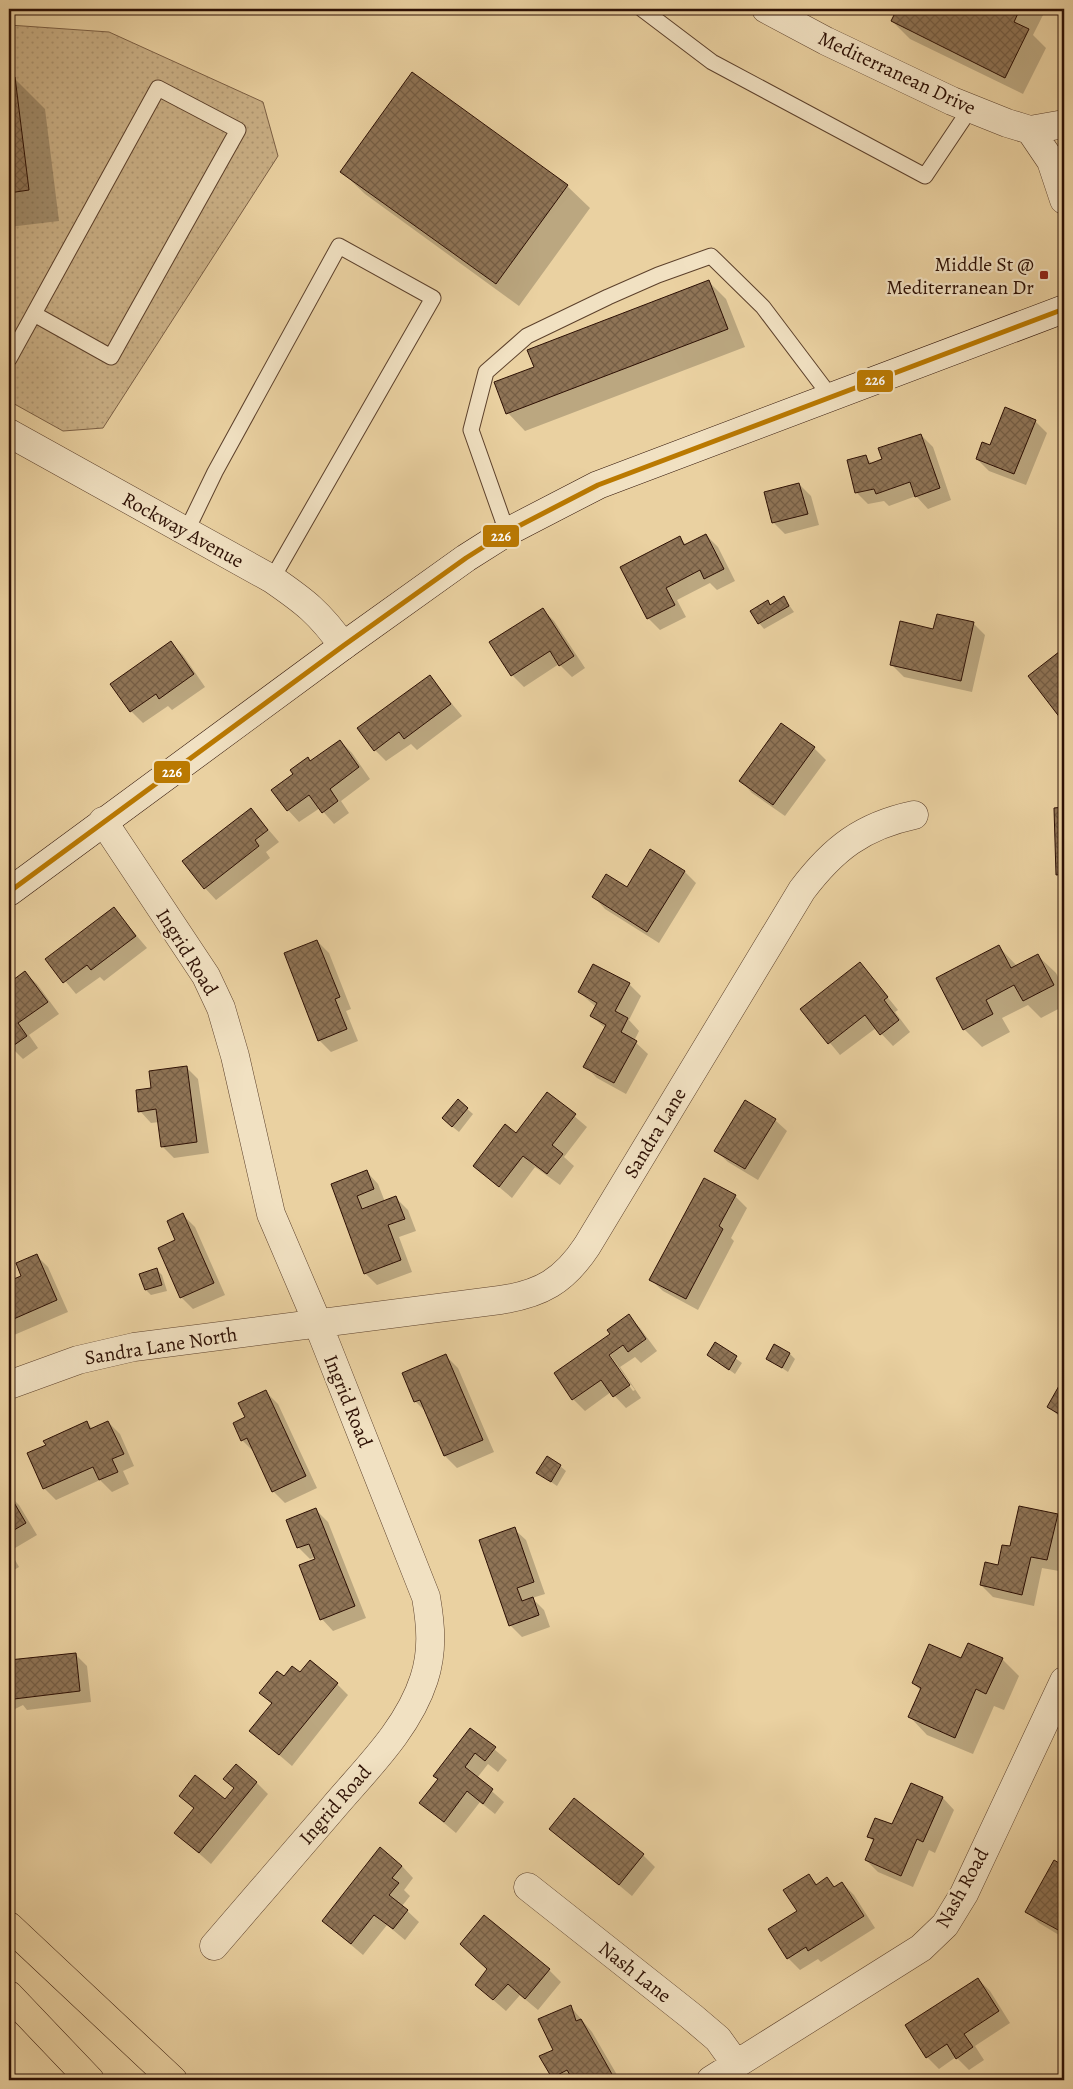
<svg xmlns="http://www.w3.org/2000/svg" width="1073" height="2089" font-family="Alegreya,serif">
  <defs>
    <pattern id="grass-dots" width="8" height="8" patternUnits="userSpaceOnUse" patternTransform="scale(1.25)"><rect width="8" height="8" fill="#cab086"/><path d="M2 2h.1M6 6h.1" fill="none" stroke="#ae9672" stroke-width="1.8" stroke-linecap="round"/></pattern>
    <pattern id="building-cross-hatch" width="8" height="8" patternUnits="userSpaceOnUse" patternTransform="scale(1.25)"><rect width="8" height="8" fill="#8f7456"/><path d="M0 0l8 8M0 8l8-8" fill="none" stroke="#755e45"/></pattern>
  </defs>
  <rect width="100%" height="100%" fill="#ead1a1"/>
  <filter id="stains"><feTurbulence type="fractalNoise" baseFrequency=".004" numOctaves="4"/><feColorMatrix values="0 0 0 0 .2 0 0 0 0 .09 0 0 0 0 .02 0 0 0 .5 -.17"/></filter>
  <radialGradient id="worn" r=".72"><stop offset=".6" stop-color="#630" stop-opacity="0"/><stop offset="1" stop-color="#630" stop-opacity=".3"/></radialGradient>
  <path fill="url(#grass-dots)" stroke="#7c6045" d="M9 25 109 32 263 102 278 156 103 428 63 431 9 401Z"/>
  <path fill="#0003" fill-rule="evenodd" d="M898 9H1046L1033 35 1046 48 1023 94 910 39 892 21Z
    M9 79H15L45 109 59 221 9 227Z
    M342 172 567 186 590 208 519 306 365 194Z
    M709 282 726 299 745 347 525 431 508 413 496 383 535 368Z
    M1035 421 1047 433 1026 485 989 471 977 459Z
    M921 435 933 447 951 500 928 509 916 496 889 506 884 501 868 504 856 492 865 457 873 464Z
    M799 484 811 496 819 525 785 534 774 523Z
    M706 535 718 547 735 581 717 590 710 583 677 600 686 617 660 630 648 618 679 538 687 545Z
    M9 547 12 550 9 554Z
    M784 598 794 612 764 629 759 623 768 602 771 605Z
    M542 609 554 621 585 668 572 677 559 664 524 687 512 675Z
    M973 623 985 635 972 692 904 677 892 665Z
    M171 643 183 655 205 687 172 710 168 706 143 723 131 711 112 684Z
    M1064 649V721L1029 676Z
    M429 676 462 716 417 750 411 744 386 761 375 750Z
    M340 741 352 753 370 779 341 801 349 813 334 824 320 808 299 822 288 810Z
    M814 748 826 760 785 816 752 793 741 781Z
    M251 809 279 842 266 852 270 858 216 900 205 888Z
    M1055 809H1064V881L1057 874Z
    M685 872 696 883 659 943 605 909 594 897Z
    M114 909 147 948 104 981 100 977 76 994 47 959Z
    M317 941 329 953 351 1009 346 1011 358 1041 331 1052 319 1040Z
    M999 947 1017 966 1038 956 1056 973 1064 989V1006L1041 1018 1028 1005 1002 1018 1010 1032 982 1047 964 1029Z
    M860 963 898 1010 895 1012 910 1032 893 1046 876 1028 840 1055 802 1009Z
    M594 965 629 984 641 996 629 1020 639 1031 634 1041 648 1054 626 1094 597 1078 585 1066 605 1028 592 1016 596 1007 579 992Z
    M25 973 37 984 59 1014 29 1035 38 1048 23 1059 9 1045V985Z
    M186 1067 198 1079 209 1153 174 1158 162 1146 159 1122 151 1123 140 1111 153 1089Z
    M547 1093 587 1127 564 1157 574 1166 560 1185 535 1167 512 1198 474 1166 516 1134Z
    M458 1101 473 1114 459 1132 449 1124Z
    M775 1120 787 1131 758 1180 728 1162 716 1151Z
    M367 1172 378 1184 385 1202 396 1198 408 1210 416 1231 399 1237 412 1272 377 1285 365 1273 333 1184Z
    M735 1196 747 1208 731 1238 734 1241 698 1310 663 1291 651 1280Z
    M183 1215 195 1227 225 1295 193 1309 181 1297 177 1241Z
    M37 1256 48 1267 68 1312 14 1335 9 1330V1283L23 1276Z
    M157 1270 162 1275 167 1291 151 1295 146 1290Z
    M628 1316 640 1328 657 1351 641 1363 635 1357 620 1367 641 1398 626 1408 611 1392 585 1411 573 1399 556 1373 612 1334ZM607 1355H610L635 1390 633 1391Z
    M716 1344 742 1363 735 1374 708 1355Z
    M790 1354 795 1359 788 1372 767 1358Z
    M446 1356 458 1368 494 1452 457 1468 445 1456 427 1413 415 1401Z
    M1064 1379V1421L1049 1407Z
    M266 1392 278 1404 317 1488 285 1503 273 1491 254 1452 242 1440 246 1418Z
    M86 1422 93 1429 108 1422 120 1434 134 1466 123 1471 129 1484 112 1492 100 1480 56 1500 44 1488 47 1445Z
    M560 1466 566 1471 557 1486 538 1473Z
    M9 1495 19 1505 37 1535 10 1551 19 1567 9 1573Z
    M316 1510 328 1522 366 1618 333 1631 322 1619 316 1557 310 1559 298 1547Z
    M1057 1515 1064 1523V1548L1059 1571 1042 1568 1034 1606 993 1597 981 1585 999 1567 1011 1548Z
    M514 1529 526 1540 545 1594 532 1598 544 1610 550 1627 522 1637 510 1625Z
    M75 1654 87 1666 91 1702 27 1710 23 1705 9 1712V1661Z
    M961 1659H1002L1019 1676 1004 1710 994 1706 973 1754 927 1735 910 1717 921 1691 913 1683Z
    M300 1674 337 1684 348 1695 292 1766 251 1731 272 1704 261 1693 284 1678Z
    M470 1729 507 1760 498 1772 488 1764 477 1778 504 1802 495 1814 480 1802 456 1833 420 1803 439 1779Z
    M256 1782 268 1794 211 1864 176 1833 195 1810 180 1796 225 1801Z
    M943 1798 954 1810 935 1853 929 1850 913 1887 878 1872 866 1860 874 1842 868 1836 893 1826Z
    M551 1829 643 1855 655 1867 632 1896Z
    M1054 1862 1064 1867V1938L1039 1923 1027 1912Z
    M402 1866 413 1878 404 1890 410 1896 402 1906 419 1922 405 1940 387 1925 363 1955 323 1921Z
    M809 1876 818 1885 827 1879 836 1888 842 1883 854 1895 875 1928 821 1962 818 1959 800 1970 788 1958 770 1929 798 1911Z
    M549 1970 561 1982 538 2010 520 1995 506 2011 476 1985Z
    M978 1979 990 1991 1010 2023 975 2046 984 2060 969 2070 956 2057 939 2069 927 2057Z
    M570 2006 592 2032 620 2080H556L553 2078 541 2057 555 2051Z
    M825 2077 829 2080H820Z"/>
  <path fill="url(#building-cross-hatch)" stroke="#2d1004" d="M897 9H1020L1014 22 1029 29 1005 78 891 21Z
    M412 72 568 185 496 284 340 172Z
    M15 77 29 190 9 193V78Z
    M709 280 728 329 506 414 494 382 534 367 527 350Z
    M1005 407 1036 420 1014 474 976 459 982 442 990 445Z
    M921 434 940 488 915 497 910 482 876 494 874 489 855 493 847 460 866 455 869 464 882 459 878 448Z
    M799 483 808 514 772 523 764 492Z
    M706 534 724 569 704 579 700 570 666 588 675 605 647 619 620 567 680 536 684 545Z
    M784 596 789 606 758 624 750 611 768 600 770 605Z
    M543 608 574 656 559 666 550 651 511 676 489 642Z
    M937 614 974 622 961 681 890 665 900 621 933 629Z
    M171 641 194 674 159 699 156 694 130 712 110 684Z
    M1064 648V723L1028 676Z
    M430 675 451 704 404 739 399 732 374 751 357 728Z
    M781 723 815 747 773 805 739 781Z
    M340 740 359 767 330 789 338 801 322 813 309 795 287 811 271 790 293 774 290 770 308 757 310 761Z
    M1064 807V874L1056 875 1054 808Z
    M251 808 268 830 255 840 259 846 204 889 182 861Z
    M650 849 685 871 647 932 592 897 606 874 627 887Z
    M114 907 136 936 91 970 87 965 63 983 45 959Z
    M317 940 340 997 335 999 347 1029 318 1041 284 953Z
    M999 945 1011 968 1038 954 1054 985 1023 1001 1014 985 986 1000 993 1014 963 1030 936 978Z
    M860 962 888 997 884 1000 899 1020 880 1035 865 1015 828 1044 800 1009Z
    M593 964 630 983 615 1011 628 1018 621 1032 637 1041 614 1083 583 1067 606 1025 590 1016 597 1003 578 992Z
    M25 971 48 1002 18 1023 27 1036 10 1048 9 983Z
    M187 1066 197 1142 161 1147 156 1109 138 1112 136 1090 151 1088 149 1071Z
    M547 1092 576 1114 552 1145 563 1154 547 1174 523 1156 499 1187 473 1166 505 1124 516 1133Z
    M458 1099 468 1108 452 1127 442 1118Z
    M745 1100 776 1119 745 1169 714 1151Z
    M367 1170 374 1189 357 1196 362 1209 396 1196 405 1219 388 1225 401 1260 364 1274 331 1184Z
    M704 1178 736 1195 719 1226 723 1229 686 1299 649 1280Z
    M183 1213 214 1283 180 1298 158 1248 175 1240 167 1221Z
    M37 1254 57 1300 9 1321V1281L21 1276 16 1263Z
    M157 1268 162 1285 145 1290 139 1274Z
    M629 1314 646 1339 628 1352 623 1345 609 1355 630 1385 613 1397 601 1380 572 1400 554 1373 610 1334 607 1330Z
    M715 1342 737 1356 729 1370 707 1355Z
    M774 1344 790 1353 782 1368 766 1359Z
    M446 1354 483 1440 444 1456 420 1400 414 1402 402 1373Z
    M1064 1377V1417L1047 1407Z
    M266 1390 306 1476 272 1492 247 1438 241 1441 233 1423 245 1417 238 1403Z
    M87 1421 90 1429 108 1421 124 1454 112 1459 118 1472 99 1480 93 1467 43 1489 27 1453 46 1445 43 1441Z
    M547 1456 561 1465 551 1482 536 1473Z
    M9 1494 26 1523 9 1533Z
    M1019 1506 1058 1514 1047 1560 1031 1557 1022 1595 980 1585 985 1562 998 1565 1002 1545 1010 1546Z
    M316 1508 355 1606 320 1620 299 1565 315 1559 309 1544 297 1548 286 1520Z
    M515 1527 534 1582 517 1588 522 1601 533 1597 539 1615 509 1626 479 1540Z
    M968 1643 1003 1658 986 1694 976 1689 955 1738 908 1717 921 1688 912 1683 929 1644 961 1658Z
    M76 1653 80 1691 14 1699V1692L9 1695V1660Z
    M310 1660 338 1683 279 1755 249 1731 272 1703 259 1693 277 1671 284 1676 292 1666 300 1672Z
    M470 1728 496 1747 485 1761 475 1753 465 1767 493 1789 483 1804 467 1791 444 1822 419 1803 438 1779 433 1776Z
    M236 1764 257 1782 199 1853 174 1833 194 1808 179 1796 195 1775 225 1799 234 1788 223 1779Z
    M911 1783 943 1797 923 1842 917 1839 901 1876 865 1860 874 1839 867 1837 875 1818 892 1824Z
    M574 1798 644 1854 619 1885 549 1829Z
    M380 1847 402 1866 392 1878 399 1883 389 1895 408 1910 393 1929 374 1915 351 1944 322 1921Z
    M1054 1860 1064 1866V1925L1060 1931 1025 1912Z
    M809 1874 816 1885 827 1877 834 1887 842 1882 864 1916 808 1951 806 1947 787 1959 768 1929 797 1911 783 1890Z
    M484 1915 550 1969 525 1999 508 1984 493 2000 475 1985 487 1969 460 1944Z
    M978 1978 999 2011 964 2034 973 2047 956 2059 947 2044 926 2058 905 2025Z
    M571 2005 576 2021 581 2019 613 2076 607 2080H573L567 2070 552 2078 539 2056 553 2050 538 2019Z"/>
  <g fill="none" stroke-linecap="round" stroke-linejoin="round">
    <g stroke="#5c402b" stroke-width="17">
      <path id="lane" d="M642 9 712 62 925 176 970 109
        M9 359 158 88 238 130 111 357 34 314
        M186 532 215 472 339 246 433 298 272 579
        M507 532 471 430 486 372 527 336 608 297 658 275 711 256 763 307 831 397"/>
    </g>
    <g stroke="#5c402b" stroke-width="29">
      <path id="street" d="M766 9 826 41 952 101 1007 123 1030 130 1064 124
        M1030 130 1051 161 1064 200
        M9 433 272 579C304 601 320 613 343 646
        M103 821 206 976 221 1008 235 1056 271 1214 318 1324 426 1597C431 1626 433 1651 424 1679 408 1729 366 1769 333 1808 293 1854 254 1900 214 1946
        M9 1385 78 1360 134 1347 500 1300C541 1294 564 1281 587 1246L802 890C833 849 862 826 914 815
        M528 1887 691 2016 718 2039 736 2064
        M711 2080 921 1948 945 1925 964 1894 1064 1681"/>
    </g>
    <g stroke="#2d1004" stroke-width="29">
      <path id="secondary" d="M9 892 343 646 466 558 507 532 598 485 1064 309"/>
    </g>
    <g stroke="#2d1004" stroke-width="29">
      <path id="highway" d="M9 1926 173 2080
        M9 1995 90 2080"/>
    </g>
    <use href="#lane" stroke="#f1e1c2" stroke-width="15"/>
    <use href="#street" stroke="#f1e1c2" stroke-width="28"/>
    <use href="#secondary" stroke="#f1e1c2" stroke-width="28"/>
    <use href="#highway" stroke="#ead1a1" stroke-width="28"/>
    <g stroke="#f1e1c2" stroke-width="9">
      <path id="bus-1" d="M9 892 343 646 466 558 507 532 598 485 1064 309"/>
    </g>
    <use href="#bus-1" stroke="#ba7901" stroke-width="5"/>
  </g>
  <rect fill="#8f2418" stroke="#f1e1c2" stroke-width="2" x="1039" y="270" width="10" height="10" rx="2.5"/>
  <g text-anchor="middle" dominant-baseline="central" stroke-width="4.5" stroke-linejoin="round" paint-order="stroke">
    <g font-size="20" fill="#2d1004" stroke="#f1e1c2">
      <text transform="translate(897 73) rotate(25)">Mediterranean Drive</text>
      <text transform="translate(183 530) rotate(29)">Rockway Avenue</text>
      <text transform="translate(187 952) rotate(58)">Ingrid Road</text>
      <text transform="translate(655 1133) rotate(-59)">Sandra Lane</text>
      <text transform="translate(161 1346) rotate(-9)">Sandra Lane North</text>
      <text transform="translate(348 1401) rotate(68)">Ingrid Road</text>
      <text transform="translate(335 1805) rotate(-49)">Ingrid Road</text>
      <text transform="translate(962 1888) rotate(-61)">Nash Road</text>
      <text transform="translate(635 1972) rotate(38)">Nash Lane</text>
    </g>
    <g font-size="20" fill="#2d1004" stroke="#f1e1c2" text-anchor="end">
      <text x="1034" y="264">Middle St @<tspan x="1034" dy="23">Mediterranean Dr</tspan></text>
    </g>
  </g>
  <g stroke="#f1e1c2" stroke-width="2">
    <rect x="856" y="369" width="38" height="24" rx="5" fill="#ba7901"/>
    <rect x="482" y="524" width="38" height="24" rx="5" fill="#ba7901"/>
    <rect x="153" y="760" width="38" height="24" rx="5" fill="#ba7901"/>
  </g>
  <g font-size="14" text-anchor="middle" font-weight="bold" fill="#fff">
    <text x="875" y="385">226</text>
    <text x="501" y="541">226</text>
    <text x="172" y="777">226</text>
  </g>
  <rect width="1073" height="2089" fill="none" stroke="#ead1a1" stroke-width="30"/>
  <rect x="10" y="10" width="1053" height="2069" fill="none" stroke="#2d1004" stroke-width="2.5"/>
  <rect x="15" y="15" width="1043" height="2059" fill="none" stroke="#2d1004"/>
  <rect width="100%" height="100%" filter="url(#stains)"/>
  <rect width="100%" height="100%" fill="url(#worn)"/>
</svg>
